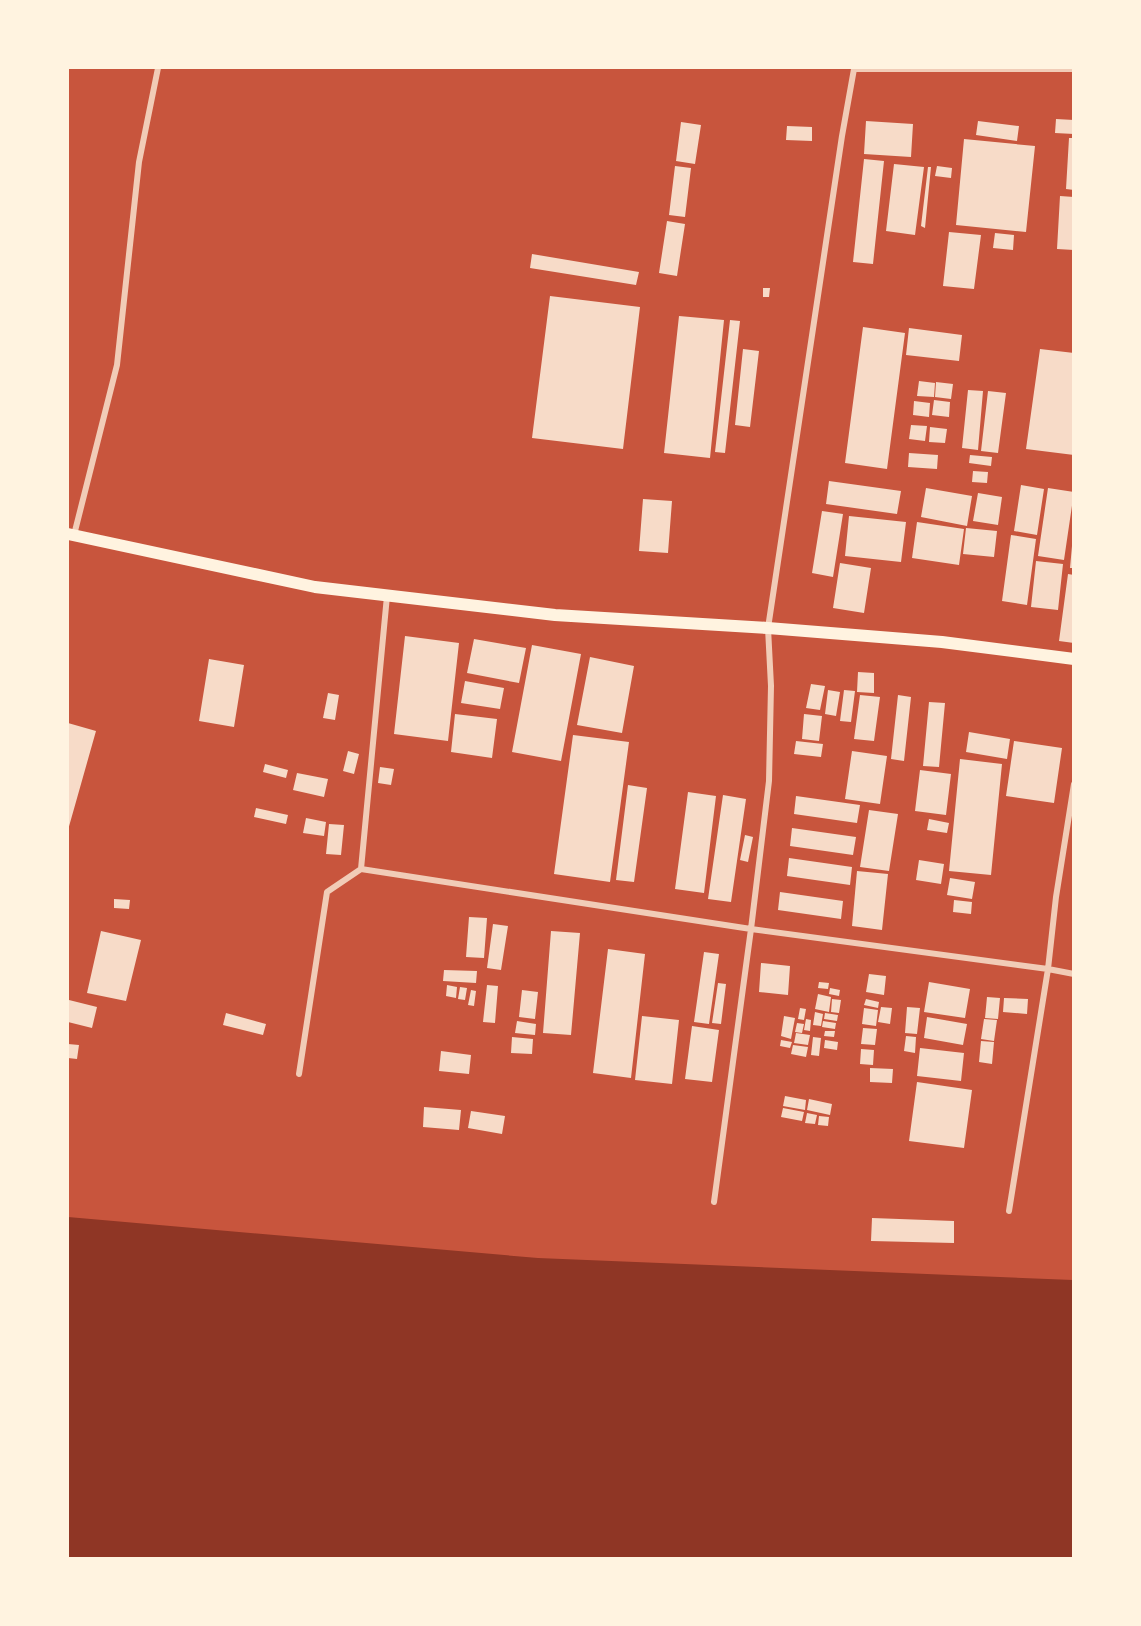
<svg xmlns="http://www.w3.org/2000/svg" width="1141" height="1626" font-family="Jost,sans-serif">
  <rect width="100%" height="100%" fill="#c8553d"/>
  <path fill="#8f3625" d="M68 1217 538 1258 1073 1280V1558H68Z"/>
  <path fill="#f7dbc8" d="M1056 119 1074 120V134L1055 133Z
    M866 121 913 124 911 157 864 154Z
    M978 121 1019 126 1017 141 976 135Z
    M681 122 701 125 695 164 676 161Z
    M787 126 812 127V141L786 140Z
    M1069 138H1074V190L1066 189Z
    M964 139 1035 146 1026 232 956 225Z
    M864 159 884 161 873 264 853 262Z
    M894 164 924 167 915 235 886 231Z
    M675 166 691 168 685 217 669 215Z
    M937 166 952 168 951 178 935 176Z
    M928 167H931L925 228 921 226Z
    M1060 196 1074 197V250L1057 249Z
    M667 221 685 224 677 276 659 273Z
    M949 232 981 235 974 289 943 286Z
    M995 233 1014 235 1013 250 993 248Z
    M532 254 639 272 636 285 530 268Z
    M763 288H770L769 297H763Z
    M550 296 640 307 623 449 532 438Z
    M679 316 724 320 710 458 664 453Z
    M730 320 740 321 725 453 715 452Z
    M863 327 905 333 887 469 845 463Z
    M909 328 962 335 959 361 906 355Z
    M743 349 759 351 750 427 735 425Z
    M1040 349 1074 353V455L1026 449Z
    M919 381 935 383 934 397 917 396Z
    M936 382 953 384 951 399 935 397Z
    M968 390 983 391 978 450 962 448Z
    M988 391 1006 393 998 453 981 451Z
    M934 400 950 402 949 417 932 415Z
    M914 401 930 403 929 417 913 415Z
    M911 425 927 426 925 441 909 439Z
    M930 427 947 429 945 443 929 442Z
    M909 453 938 455 937 469 908 467Z
    M970 455 992 457 991 466 969 463Z
    M973 471 988 472 987 483 972 482Z
    M829 481 901 491 897 514 826 504Z
    M1021 485 1044 489 1037 535 1014 531Z
    M926 488 972 496 967 526 921 517Z
    M1048 488 1074 492 1064 560 1038 556Z
    M978 493 1002 497 998 525 973 521Z
    M643 499 672 501 668 553 639 551Z
    M822 511 843 514 833 577 812 573Z
    M849 516 906 522 901 562 845 556Z
    M917 522 964 529 959 565 912 558Z
    M966 528 997 531 994 557 963 554Z
    M1011 535 1036 539 1027 605 1002 601Z
    M1072 546H1074V568H1070Z
    M1036 561 1063 564 1058 610 1031 607Z
    M840 563 871 568 864 613 833 608Z
    M1068 574 1074 575V643L1059 641Z
    M405 636 459 643 448 741 394 734Z
    M474 639 526 648 519 683 467 673Z
    M532 645 581 654 561 761 512 752Z
    M590 657 634 666 622 733 577 725Z
    M209 659 244 665 234 727 199 721Z
    M858 672 874 673V693L857 692Z
    M465 681 504 688 500 709 461 703Z
    M811 684 825 686 820 710 806 708Z
    M828 690 840 692 836 716 825 714Z
    M844 690 855 691 851 722 840 721Z
    M328 693 339 695 335 720 323 718Z
    M860 695 880 697 874 741 854 739Z
    M898 695 911 697 904 761 891 759Z
    M929 702 945 703 939 767 923 766Z
    M455 714 497 719 492 758 451 752Z
    M804 714 822 716 819 741 802 739Z
    M68 723 96 731 68 830Z
    M969 732 1010 739 1007 759 966 752Z
    M573 735 629 742 610 882 554 874Z
    M796 741 823 744 821 757 794 754Z
    M1014 741 1062 748 1054 803 1006 796Z
    M348 751 359 754 354 774 343 771Z
    M852 751 887 756 880 804 845 799Z
    M960 759 1002 764 991 875 949 871Z
    M265 764 288 770 286 778 263 772Z
    M380 767 394 769 391 785 378 783Z
    M920 770 951 774 946 815 915 811Z
    M297 773 328 779 324 797 293 790Z
    M628 785 647 788 634 882 616 880Z
    M688 792 716 796 704 893 675 889Z
    M723 795 746 799 731 902 708 899Z
    M796 796 860 805 857 823 794 814Z
    M256 808 288 815 286 824 254 817Z
    M869 810 898 814 889 871 860 867Z
    M306 818 326 822 324 836 303 833Z
    M929 819 949 823 947 833 927 830Z
    M329 824 344 825 341 855 326 854Z
    M792 828 856 837 853 855 790 846Z
    M745 835 753 837 748 862 740 860Z
    M789 858 852 867 850 885 787 876Z
    M919 860 944 864 941 884 916 880Z
    M857 871 888 874 882 930 852 926Z
    M950 878 975 882 972 899 947 895Z
    M780 892 843 901 841 919 778 910Z
    M114 899 130 900 129 909 114 908Z
    M954 900 972 902 971 914 953 912Z
    M469 917 487 918 484 958 466 957Z
    M493 924 508 926 501 970 487 968Z
    M101 931 141 940 126 1001 87 993Z
    M551 931 580 933 571 1035 543 1033Z
    M608 949 645 954 631 1078 593 1073Z
    M704 952 719 954 709 1024 694 1022Z
    M761 963 790 966 788 995 759 992Z
    M444 970 477 971 476 983 443 981Z
    M869 974 886 976 884 995 866 992Z
    M819 982 829 983 828 989 818 988Z
    M929 982 970 989 965 1018 924 1012Z
    M718 983 726 984 721 1024 712 1023Z
    M447 985 457 987 456 998 446 996Z
    M487 985 498 986 495 1023 483 1022Z
    M460 987 467 988 465 1000 458 999Z
    M830 988 840 990 839 996 829 994Z
    M471 990 476 991 474 1006 468 1005Z
    M522 990 538 992 535 1019 519 1017Z
    M818 994 831 997 829 1012 815 1009Z
    M987 997 1000 998 998 1019 985 1018Z
    M1004 998 1028 999 1027 1014 1003 1012Z
    M832 999 841 1000 839 1013 831 1012Z
    M866 999 879 1002 878 1008 864 1005Z
    M69 1000 97 1007 92 1028 68 1022Z
    M881 1007 892 1008 890 1024 878 1022Z
    M907 1007 920 1008 917 1034 905 1033Z
    M800 1008 806 1009 804 1020 798 1019Z
    M864 1008 878 1010 876 1026 862 1024Z
    M815 1012 823 1014 821 1026 813 1025Z
    M226 1013 266 1024 263 1035 223 1025Z
    M825 1013 838 1015 837 1021 824 1019Z
    M642 1016 679 1020 672 1084 635 1080Z
    M784 1016 795 1018 791 1039 781 1036Z
    M927 1017 967 1024 963 1045 924 1038Z
    M806 1019 811 1020 810 1031 804 1030Z
    M984 1019 997 1020 994 1041 981 1039Z
    M517 1021 536 1024 535 1035 515 1033Z
    M823 1021 836 1023 835 1029 822 1027Z
    M797 1023 804 1024 802 1033 795 1032Z
    M692 1026 719 1030 712 1082 685 1079Z
    M863 1028 877 1029 875 1045 861 1044Z
    M825 1031H835L834 1037 824 1036Z
    M796 1033 810 1035 808 1045 794 1043Z
    M906 1036 916 1037 915 1053 904 1051Z
    M512 1037 533 1039 532 1054 511 1053Z
    M813 1037 821 1038 819 1056 811 1055Z
    M781 1040 792 1042 790 1048 780 1046Z
    M825 1040 838 1042 837 1050 824 1048Z
    M981 1041 994 1042 992 1064 979 1062Z
    M68 1044 79 1045 77 1059 68 1058Z
    M793 1045 808 1047 806 1057 791 1054Z
    M920 1048 964 1053 961 1081 917 1076Z
    M861 1049 874 1050 873 1065 860 1064Z
    M441 1051 471 1055 469 1074 439 1071Z
    M870 1068 893 1069 892 1083 870 1082Z
    M917 1082 972 1090 964 1148 909 1141Z
    M785 1096 806 1100 805 1110 783 1106Z
    M809 1099 832 1104 830 1115 807 1110Z
    M424 1107 461 1110 459 1130 423 1127Z
    M783 1108 804 1112 802 1121 781 1117Z
    M471 1111 505 1116 502 1134 468 1128Z
    M807 1113 817 1115 815 1124 805 1123Z
    M819 1116 829 1117 828 1126 818 1125Z
    M872 1218 954 1221V1243L871 1241Z"/>
  <g fill="none" stroke-linecap="round" stroke-linejoin="round">
    <path stroke="#f1ccb7" stroke-width="6" d="M854 68V69H1074
      M74 535 117 365 139 162 158 68
      M387 596 361 869 751 929 1048 969 1009 1211
      M1074 784 1056 897 1048 969 1074 974
      M299 1074 327 892 361 869
      M714 1202 751 929 769 781 771 686 768 628 842 136 854 69"/>
    <path stroke="#fff3e0" stroke-width="12" d="M68 534 315 587 555 615 768 628 942 642 1074 659"/>
  </g>
  <rect width="1141" height="1626" fill="none" stroke="#fff3e0" stroke-width="138"/>
</svg>
